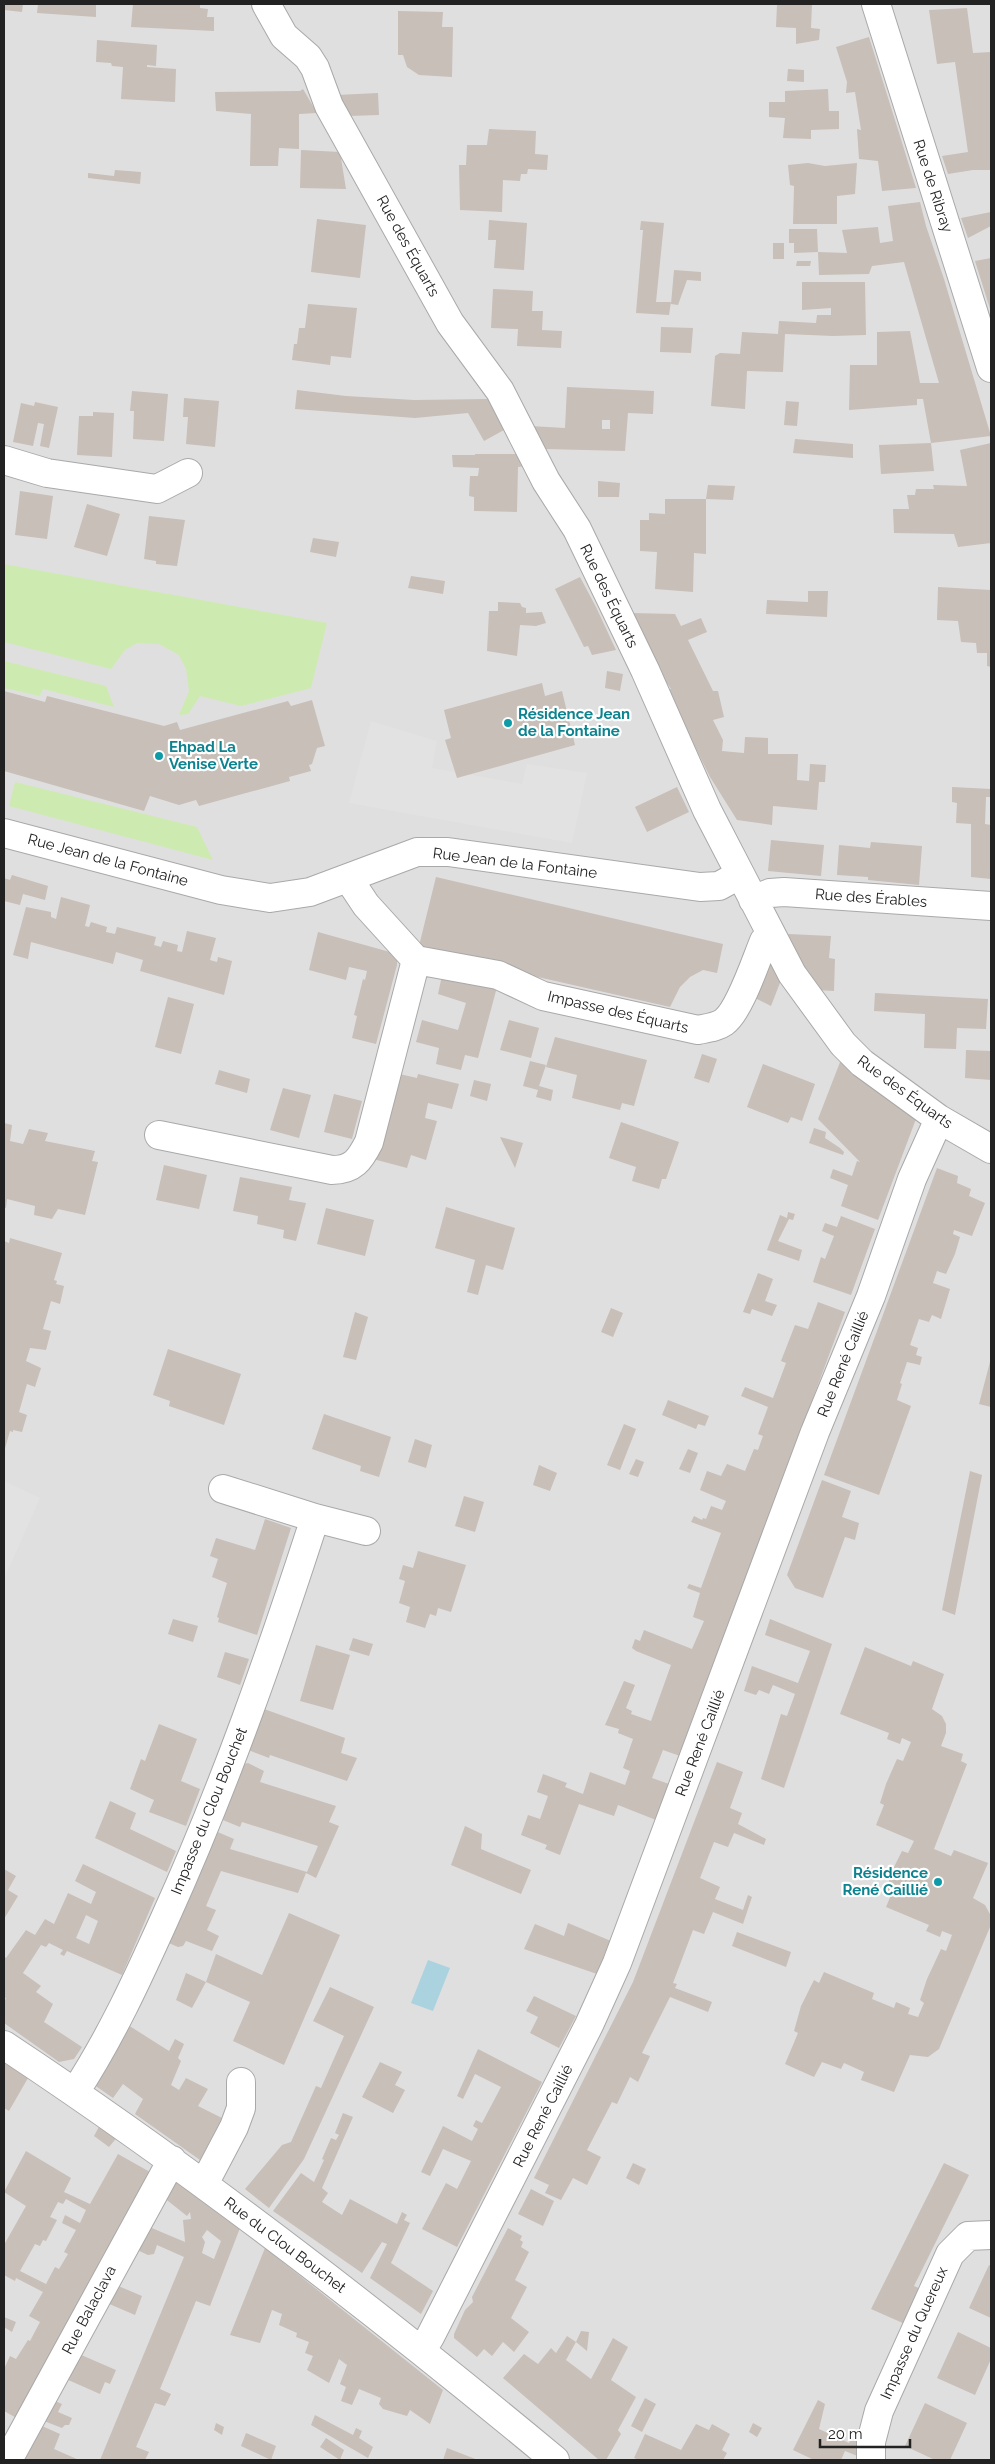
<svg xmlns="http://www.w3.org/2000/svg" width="995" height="2464" font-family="Raleway,sans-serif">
  <rect width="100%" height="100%" fill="#f2efe9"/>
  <path fill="#e0dfdf" d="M4 4H991V2460H4Z"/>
  <path fill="#cdebb0" d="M4 564 327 623 311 688 241 706 200 696 188 714 179 715 189 691 186 669 179 655 159 644 137 643 125 650 111 669 4 642Z
    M4 661 106 686 114 707 43 689 40 696 4 688Z
    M15 782 197 827 213 860 9 806Z"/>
  <path fill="#e2e2e2" d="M371 721 437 741 432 768 522 784 527 764 587 773 572 843 349 803Z
    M4 1481 40 1498 4 1579Z"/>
  <path fill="#aad3df" d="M428 1960 450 1968 433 2011 411 2003Z"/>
  <path fill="#c7bfb8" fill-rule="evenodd" d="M4 4H23L22 12 4 10Z
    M38 4H96V17L37 13Z
    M133 4H200V8L208 9 207 17H214V31L131 27Z
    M777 4H812L811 28 820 29 819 40 796 44V28L776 27Z
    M967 8 973 53 991 52V170H973L948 174 942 156 968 152 955 62 937 64 929 10Z
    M398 11 443 12 442 27H453L452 77 419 75 407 67 403 55H398Z
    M869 37 900 136 916 188 882 191 878 161 859 159 857 129 861 130 855 92 846 93 847 82 836 47Z
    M97 40 157 45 156 66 147 65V67L176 69 175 102 121 99 123 67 112 66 111 63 96 62Z
    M788 69 804 70V82L787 81Z
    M303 89 317 113 299 114V149L279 148 278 166H250L251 114 216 111 215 92 300 91Z
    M828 89 829 111H839V129L811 130V139L783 138 785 118 769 117V102H785V91Z
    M378 93 379 115 349 116 337 95Z
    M489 129 536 131 535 154 548 155 547 170 528 169 527 174H521L520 181 503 180 502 212 460 210 459 165H466L467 145H487Z
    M301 150 340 152 346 189 300 188Z
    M808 163 825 166 857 163 855 194 837 196V224H793L794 186 790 185 788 165Z
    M115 170 141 172 140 184 88 178V173L114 176Z
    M920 202 926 226 944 279 991 436 931 443 923 399H917V405L849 410 850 365H877V332L910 331 920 383H939L904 262 872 266 869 274 819 275 818 252 847 253 842 230 878 227 880 243 893 241 888 206Z
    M991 212V226L968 238 961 218Z
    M317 219 366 225 360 278 311 272Z
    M489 220 527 223 524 270 494 268 496 240H488Z
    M641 221 664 223 656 302H671L669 315 636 313 643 230H640Z
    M789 229H817L818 252 794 253V243H789Z
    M773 243H784V259H773Z
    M991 258V312L975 261Z
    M797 261H811L810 266H796Z
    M674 270 701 272V281L687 280 678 305 671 304Z
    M802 282H865L866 335 833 336 785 334 783 372 747 371 745 409 711 406 715 356 720 353 740 354 742 332 778 334 779 321 816 323 817 315H831V308L802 310Z
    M493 289 533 291 532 311H543L542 330 562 331 561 348 517 346 518 329 491 328Z
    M308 304 357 308 351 358 331 356 330 365 292 360 294 344H297L299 328H305Z
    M661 327 693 328 691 353 660 352Z
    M567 387 654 391 653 414 628 413 625 451 544 449 530 426 565 428ZM602 420H610V429H602Z
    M297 390 346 396 414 400 488 399 504 430 484 441 468 413 415 418 295 409Z
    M132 391 168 394 164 441 133 439 134 411H130Z
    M184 398 219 401 215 447 186 444 188 417H183Z
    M786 401 799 402 797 426 784 425Z
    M35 402 58 407 49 448 40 446 44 424 38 423 33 446 13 442 21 403 34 406Z
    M93 412 114 413 112 457 77 455 79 416H93Z
    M795 439 853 444V458L793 453Z
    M931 443 934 471 881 474 879 445Z
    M991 443V543L958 547 954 534 894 533 893 509H909L907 495H915L916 489H934L933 485 967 486 960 450Z
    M475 454H519L526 466 518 467 517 512 474 511V497L469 496 470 476H478L479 468 453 467 452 455H475Z
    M598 481 620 483 619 497H598Z
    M708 485 735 486 733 500 706 499Z
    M20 491 53 496 47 539 15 535Z
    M665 499H706V554L694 553 693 592 655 589 657 552 640 551V520H649V513L665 514Z
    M87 504 120 514 107 556 74 547Z
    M149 516 185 520 177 566 156 564V561L144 559Z
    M313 538 339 542 336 557 310 552Z
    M411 576 445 581 443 594 408 588Z
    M580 577 596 607 616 650 592 655 588 646 584 647 555 589Z
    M938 587 991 590V667L987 666V653H977L976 643 961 642 958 621 937 620Z
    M808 591H828L827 617 766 614 767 600 808 602Z
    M498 602 520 603 522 607 526 608V613L542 612 546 623 536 626 520 625 517 656 487 651 489 611H498Z
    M630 613 675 614 681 626 701 618 707 632 688 640 713 691H718L724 717 713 720 723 740 722 751 744 753 745 737 768 738V754H798L797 780 809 781 810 764 826 765 825 782H819L817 810 773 806 772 825 737 820 710 777 667 690 671 689 652 661Z
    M607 671 623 674 620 691 605 688Z
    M542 683 545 696 562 691 575 745 457 778 445 740 451 738 444 710Z
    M4 691 45 702 47 696 164 726 177 722 180 730 288 701 291 706 312 700 325 746 317 748 312 764 309 765 311 771 289 777 290 781 199 806 196 800 179 805 150 796 144 811 4 771Z
    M677 787 689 812 647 832 635 807Z
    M952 787 991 789V797H986L985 824 991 825V879L971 877V824L956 823 957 803 952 802Z
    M771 840 824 845 821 876 768 871Z
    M871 842 922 846 919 885 868 880V877L837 875 839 845 870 848Z
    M12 875 48 886 45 900 23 894 20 905 4 901V878L10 880Z
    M436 877 723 944 717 973 703 970 690 977 680 987 670 1007 418 950Z
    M61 897 90 905 85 926 89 927 91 922 107 927 106 932 115 934 117 927 156 937 154 945 161 947 163 941 178 945 177 951 182 952 187 931 216 938 210 960 217 962 218 957 232 961 224 995 140 971 143 960 116 952 113 964 31 942 28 959 13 955 26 907 51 912V917L56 919Z
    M318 932 397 954V965L376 1044 352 1038 357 1016 354 1015 363 979 365 980 367 971 349 967 346 980 309 970Z
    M788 934 831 936 829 958 835 959 834 991 817 990 797 958 799 957Z
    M770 954 783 975 771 1006 753 997Z
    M443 971 497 987 478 1058 465 1055 461 1070 436 1064 439 1048 416 1042 422 1020 458 1030 466 1003 438 994Z
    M875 993 988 999 986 1029 957 1028 956 1049 924 1048 925 1014 874 1011Z
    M168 997 194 1004 181 1054 155 1047Z
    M509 1020 539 1028 531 1058 500 1050Z
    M555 1037 647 1060 634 1106 622 1103 620 1110 572 1098 577 1075 546 1067Z
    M966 1050 991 1051V1080L965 1078Z
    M702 1054 717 1059 709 1083 694 1078Z
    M842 1057 916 1119 878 1220 841 1206 848 1185 830 1178 833 1169 852 1176 857 1161 860 1162 818 1119Z
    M530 1061 546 1065 539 1086 553 1090 551 1101 536 1097 538 1090 523 1086Z
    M763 1064 815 1084 802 1121 791 1117 788 1123 747 1107Z
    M219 1070 250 1079 247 1093 215 1084Z
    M395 1073 417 1078 418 1074 459 1084 452 1109 428 1103 425 1118 437 1121 426 1160 411 1155 407 1168 373 1159Z
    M474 1080 491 1084 487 1101 470 1096Z
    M283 1088 311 1095 299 1138 270 1130Z
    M334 1094 362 1101 352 1139 324 1132Z
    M621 1122 679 1142 666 1179H662L659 1189 632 1181 636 1167 609 1158Z
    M4 1123 12 1125 10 1141 23 1144 29 1129 48 1133 45 1141 95 1151 92 1161 98 1162 85 1215 58 1209 52 1219 34 1215 35 1206 7 1199 6 1208 4 1207Z
    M814 1128 826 1132 825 1138 840 1148 844 1152 843 1155 809 1143Z
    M500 1137 523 1143 515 1168Z
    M164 1165 207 1175 199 1209 156 1200Z
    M937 1168 958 1176 957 1183 971 1189 969 1196 985 1203 972 1236 954 1230 953 1234 960 1237 955 1254 946 1274 937 1271 933 1283 950 1289 941 1319 932 1315 929 1322 919 1319 910 1345 918 1348 916 1355 922 1357 920 1365 907 1362 900 1383 902 1384 897 1400 911 1406 879 1495 824 1475Z
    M240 1177 292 1187 289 1200 306 1203 296 1241 283 1238 284 1230 257 1224 258 1216 233 1211Z
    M446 1207 515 1228 503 1270 486 1265 478 1295 467 1292 475 1260 435 1248Z
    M326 1208 374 1220 365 1256 317 1244Z
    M788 1212 795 1214 793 1220 789 1219 778 1241 802 1250 799 1261 767 1250 780 1215 787 1218Z
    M841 1216 875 1229 851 1295 813 1282 821 1257 825 1259 834 1236 822 1231 825 1223 837 1227Z
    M10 1238 62 1253 54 1280 57 1281 56 1284 64 1286 60 1304 51 1301 43 1329 51 1331 46 1350 30 1348 26 1361 41 1368 35 1387 27 1384 19 1412 27 1415 22 1432 13 1430V1432L10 1431 4 1452V1241L9 1243Z
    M758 1273 773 1279 765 1301 777 1305 772 1316 752 1309 750 1314 743 1312Z
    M818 1302 845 1312 680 1756 663 1750 652 1778 669 1784 656 1820 618 1805 614 1816 579 1804 560 1855 545 1849 547 1845 521 1835 528 1815 540 1819 548 1796 537 1792 543 1774 567 1783 565 1787 583 1794 590 1772 625 1785 630 1771 623 1768 633 1739 618 1733 619 1729 605 1725 624 1681 635 1685 626 1708 632 1711 631 1714 651 1721 671 1665 636 1651 632 1648 635 1639 640 1641 644 1630 692 1649 704 1621 693 1617 700 1593 687 1588 689 1584 701 1588 721 1533 691 1522 694 1516 702 1520 703 1518 706 1519 711 1506 722 1510 726 1501 700 1490 707 1471 721 1476 727 1464 745 1471 754 1449 758 1450 763 1436 758 1434 768 1407 741 1396 745 1387 773 1398 786 1363 781 1361 795 1325 808 1329Z
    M611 1308 623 1313 613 1337 601 1332Z
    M355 1312 368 1317 356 1360 343 1357Z
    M168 1349 241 1374 224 1425 169 1406 170 1401 153 1395Z
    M991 1358V1407L979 1404Z
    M668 1400 709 1416 705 1426 698 1424 696 1429 662 1415Z
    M324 1414 391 1437 379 1477 360 1471 361 1466 312 1449Z
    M624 1424 636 1429 620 1470 607 1465Z
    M415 1439 432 1445 426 1468 408 1462Z
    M688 1449 698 1453 690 1473 679 1469Z
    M636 1459 644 1462 638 1477 629 1474Z
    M539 1465 557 1473 550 1491 533 1485Z
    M970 1471 982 1475 955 1615 942 1610Z
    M822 1480 851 1491 842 1517 859 1523 855 1540 845 1537 823 1598 795 1588 787 1575Z
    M464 1496 484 1502 475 1532 455 1526Z
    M265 1519 291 1528 257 1635 218 1622 219 1618 217 1617 227 1583 212 1577 218 1559 210 1556 216 1538 255 1550Z
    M418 1551 466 1565 451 1612 438 1608 436 1616 430 1614 425 1628 406 1622 410 1607 399 1603 405 1581 399 1579 403 1565 413 1568Z
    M173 1619 198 1626 193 1642 168 1634Z
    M770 1619 832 1644 784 1788 761 1779 781 1714 787 1716 795 1694 773 1685 769 1694 759 1690 756 1695 744 1691 752 1666 798 1683 810 1651 765 1635Z
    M353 1638 373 1644 369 1656 349 1650Z
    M316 1645 350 1655 333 1710 300 1701Z
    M865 1647 911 1666 913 1661 944 1674 932 1709 942 1716 946 1724V1733L941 1746 963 1754 961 1761 967 1764 934 1849 951 1856 954 1850 988 1863 973 1898 985 1905 991 1916 990 1927 939 2049 928 2057 910 2055 894 2092 861 2080 864 2072 844 2063 841 2069 822 2062 814 2077 785 2064 798 2033 794 2031 801 2006 814 1980 819 1983 824 1972 874 1993 872 1999 894 2008 896 2002 910 2008 908 2014 918 2017 924 2003 920 2000 927 1979 941 1949 946 1951 952 1935 942 1931 940 1937 926 1931 929 1925 886 1907 891 1895 886 1893 891 1873 902 1851 908 1853 914 1841 876 1825 884 1805 880 1803 886 1784 897 1759 903 1761 911 1742 902 1738 900 1744 887 1739 889 1733 840 1714Z
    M225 1652 249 1659 240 1685 217 1677Z
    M264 1709 345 1738 341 1753 357 1758 347 1781 270 1755 269 1758 248 1750Z
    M159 1724 197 1739 181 1781 200 1789 186 1826 149 1812 154 1800 130 1789 141 1759 145 1761Z
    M717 1762 743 1772 730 1808 742 1813 738 1824 766 1839 764 1845 734 1833 728 1847 714 1842 700 1878 720 1887 715 1899 743 1910 748 1895 752 1897 743 1924 713 1912 704 1934 693 1930 673 1983 677 1984 675 1988 712 2002 708 2012 670 1997 642 2053 650 2056 638 2082 630 2077 617 2104 612 2102 587 2150 601 2157 587 2185 573 2178 561 2200 545 2193 549 2185 534 2178 633 1982Z
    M248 1763 264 1771 260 1782 336 1806 329 1822 339 1826 316 1878 306 1873 298 1893 221 1871 206 1906 216 1910 207 1930 219 1936 212 1951 186 1941 183 1946 178 1947 164 1941 213 1830 234 1839 230 1849 307 1872 318 1846 242 1822 240 1827 218 1818 241 1765Z
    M110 1801 136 1813 130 1829 176 1851 167 1872 95 1838Z
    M465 1826 482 1834 481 1849 531 1870 521 1894 451 1865Z
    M83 1864 155 1898 122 1975 67 1951 64 1956 60 1954 63 1950 49 1943 46 1947 41 1945 23 1973 41 1986 36 1992 53 2004 44 2022 82 2047 74 2059 59 2062 4 2023V2002L6 1998 4 1997V1956L6 1958 26 1930 35 1935 45 1919 54 1924 68 1893 91 1904 96 1892 75 1881ZM86 1915 98 1921 89 1944 76 1938Z
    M4 1869 16 1876 8 1890 18 1896 4 1919Z
    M289 1913 340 1935 284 2065 233 2041 250 2002 206 1982 216 1954 262 1975Z
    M568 1923 611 1941 597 1974 524 1949 535 1924 564 1936Z
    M737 1932 791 1952 786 1967 732 1946Z
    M186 1973 206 1982 192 2008 176 2000Z
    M330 1987 374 2007 304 2159 269 2208 245 2189 282 2145 291 2142 316 2086 321 2088 344 2036 313 2021Z
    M534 1996 576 2016 559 2048 530 2033 538 2017 526 2011Z
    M128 2025 169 2051 175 2039 184 2044 178 2058 181 2061 171 2085 179 2090 186 2078 208 2089 198 2106 222 2118 200 2160 135 2114 143 2099 123 2084 113 2098 90 2082Z
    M478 2049 542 2082 457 2247 422 2229 446 2183 457 2189 471 2161 443 2149 430 2176 421 2172 443 2126 472 2141 478 2129 473 2126 476 2120 482 2123 501 2087 475 2074 463 2099 457 2096Z
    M4 2062 28 2078 9 2111 4 2108Z
    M380 2062 402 2072 395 2085 405 2090 393 2113 362 2097Z
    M343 2113 353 2117 322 2188 328 2193 322 2202 342 2215 350 2199 397 2224 402 2212 407 2215 404 2220 410 2223 391 2263 433 2291 421 2314 370 2278 387 2244 382 2242 362 2273 273 2211 301 2173 314 2182 324 2160 322 2159 331 2138 336 2140 339 2135 335 2133Z
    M101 2123 119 2135 109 2147 94 2136Z
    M26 2151 71 2178 64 2192 90 2204 118 2154 150 2172 20 2420 4 2411V2369L10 2356 16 2359 28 2340 30 2341 40 2322 29 2316 43 2292 16 2278 15 2281 4 2275V2245L26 2206 4 2192ZM66 2199 86 2210 80 2223 65 2215 62 2223 76 2230 64 2252 68 2254 59 2269 55 2267 46 2284 20 2271 35 2244 40 2246 43 2240 46 2241 57 2220 50 2217 58 2202 63 2204Z
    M633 2163 646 2169 639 2185 626 2178Z
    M944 2163 969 2175 914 2286 921 2289 905 2324 871 2309Z
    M179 2178 240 2228 210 2306 196 2301 160 2389 171 2394 165 2406 155 2403 136 2447 149 2452 145 2460H100L184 2257 157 2245 154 2254 148 2255 135 2249 147 2226 185 2242 183 2220 191 2219 190 2212 187 2216 163 2197ZM207 2230 221 2241 214 2259 202 2253 205 2242 202 2237Z
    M531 2189 554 2201 543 2226 518 2214Z
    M508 2228 522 2236 520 2240 523 2242 521 2247 529 2252 515 2280 527 2287 511 2318 529 2332 514 2352 503 2342 492 2356 484 2349 477 2357 454 2338V2334L465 2310 473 2302 472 2297Z
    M265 2248 443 2390 430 2424 410 2410 407 2416 383 2409 379 2404 381 2398 359 2389 352 2405 341 2401 346 2387 340 2384 347 2365 339 2359 329 2383 307 2370 313 2356 305 2353 309 2342 296 2337 297 2333 279 2325 282 2314 272 2310 260 2343 230 2335Z
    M989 2265 991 2266V2318L969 2308Z
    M116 2285 142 2296 135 2315 107 2303Z
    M4 2317 16 2322 12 2332 4 2327Z
    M581 2331 589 2332 587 2351 576 2342Z
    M958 2332 991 2348V2359L975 2395 937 2378Z
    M567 2336 576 2342 566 2360 591 2379 613 2338 628 2347 611 2380 636 2397 618 2430 621 2434 606 2460H599L503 2378 524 2354 538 2364 551 2348 556 2353Z
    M79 2354 116 2370 110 2384 105 2382 100 2394 66 2379Z
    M645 2398 656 2404 642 2432 631 2426Z
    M818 2400 825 2404 819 2429 849 2443 851 2439 860 2441V2457L845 2451 841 2460H814L793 2450Z
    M55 2401 62 2404 58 2412 72 2418 69 2425H65L62 2428 44 2421Z
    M925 2403 967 2423 950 2460H935L905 2446Z
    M315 2415 353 2435 356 2428 362 2431 359 2438 373 2447 368 2458 311 2425Z
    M216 2423 224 2427 222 2435 214 2430Z
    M753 2423 762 2428 757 2437 749 2432Z
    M696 2424 709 2430 712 2424 730 2434 722 2450 727 2453 723 2460H639L634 2458 645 2434 681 2450Z
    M42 2426 60 2434 54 2449 79 2460H23Z
    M246 2433 276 2446 271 2460 241 2446Z
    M326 2438 344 2450 340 2460 320 2447Z
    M447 2448 478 2460H443Z"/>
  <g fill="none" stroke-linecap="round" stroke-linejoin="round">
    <g stroke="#a9a9a9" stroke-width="30">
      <path id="minor" d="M266 4 284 36 308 57 315 68 329 106 450 323 500 391 546 481 577 529 645 670 707 810 792 974 843 1044 862 1063 939 1119 991 1149
        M876 4 991 368
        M4 460 47 473 157 489 188 473
        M4 833 221 890 270 898 310 892 417 852H448L700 887 719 886 739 875
        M348 878 366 905 416 960 498 975 543 996 698 1030C708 1028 717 1027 724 1022 740 1010 756 960 764 941L771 934
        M753 900 770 893 784 892 991 906
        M159 1135 332 1170C353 1170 360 1160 369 1142L416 960
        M223 1489 315 1518 366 1531
        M4 2045C196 2172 378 2313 555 2460
        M75 2092C111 2037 138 1978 165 1918 224 1788 271 1654 315 1518
        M204 2184 234 2127 241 2108V2082
        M422 2350 430 2337 589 2025 617 1963 815 1432 871 1296 912 1179 939 1119
        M8 2460 172 2160
        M871 2460V2442L879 2411 950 2254 968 2236 991 2235"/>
    </g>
    <use href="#minor" stroke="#fff" stroke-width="28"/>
  </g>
  <g fill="#0f9aa8" stroke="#fff" stroke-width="2">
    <circle cx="508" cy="723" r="5"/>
    <circle cx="159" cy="756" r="5"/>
    <circle cx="938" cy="1882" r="5"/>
  </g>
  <g text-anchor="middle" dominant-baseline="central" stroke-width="4.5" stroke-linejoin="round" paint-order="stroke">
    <g font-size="15" fill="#222" stroke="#fff">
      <text transform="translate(933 186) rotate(72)">Rue de Ribray</text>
      <text transform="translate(408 246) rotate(61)">Rue des Équarts</text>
      <text transform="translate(609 596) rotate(64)">Rue des Équarts</text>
      <text transform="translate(108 860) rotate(15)">Rue Jean de la Fontaine</text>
      <text transform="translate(515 863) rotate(7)">Rue Jean de la Fontaine</text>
      <text transform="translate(871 898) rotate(4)">Rue des Érables</text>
      <text transform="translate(618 1012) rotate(13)">Impasse des Équarts</text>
      <text transform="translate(905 1092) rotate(36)">Rue des Équarts</text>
      <text transform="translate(843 1364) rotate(-68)">Rue René Caillié</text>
      <text transform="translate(700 1743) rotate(-69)">Rue René Caillié</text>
      <text transform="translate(209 1811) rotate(-68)">Impasse du Clou Bouchet</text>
      <text transform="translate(543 2116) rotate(-63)">Rue René Caillié</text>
      <text transform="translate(285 2245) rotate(37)">Rue du Clou Bouchet</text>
      <text transform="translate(89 2310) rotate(-62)">Rue Balaclava</text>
      <text transform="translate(914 2333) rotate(-66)">Impasse du Quereux</text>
    </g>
    <g font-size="15" font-weight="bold" fill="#0d838f" stroke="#fff" text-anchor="start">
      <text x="518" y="714">Résidence Jean<tspan x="518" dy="17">de la Fontaine</tspan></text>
      <text x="169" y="747">Ehpad La<tspan x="169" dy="17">Venise Verte</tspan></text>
      <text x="928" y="1873" text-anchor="end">Résidence<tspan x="928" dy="17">René Caillié</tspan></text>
    </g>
  </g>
  <rect width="995" height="2464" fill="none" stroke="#222222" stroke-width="10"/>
  <path d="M820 2439v8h90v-8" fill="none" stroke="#222222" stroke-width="2.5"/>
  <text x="828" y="2439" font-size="15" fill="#222222" stroke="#ffffff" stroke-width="4" paint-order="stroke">20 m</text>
</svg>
